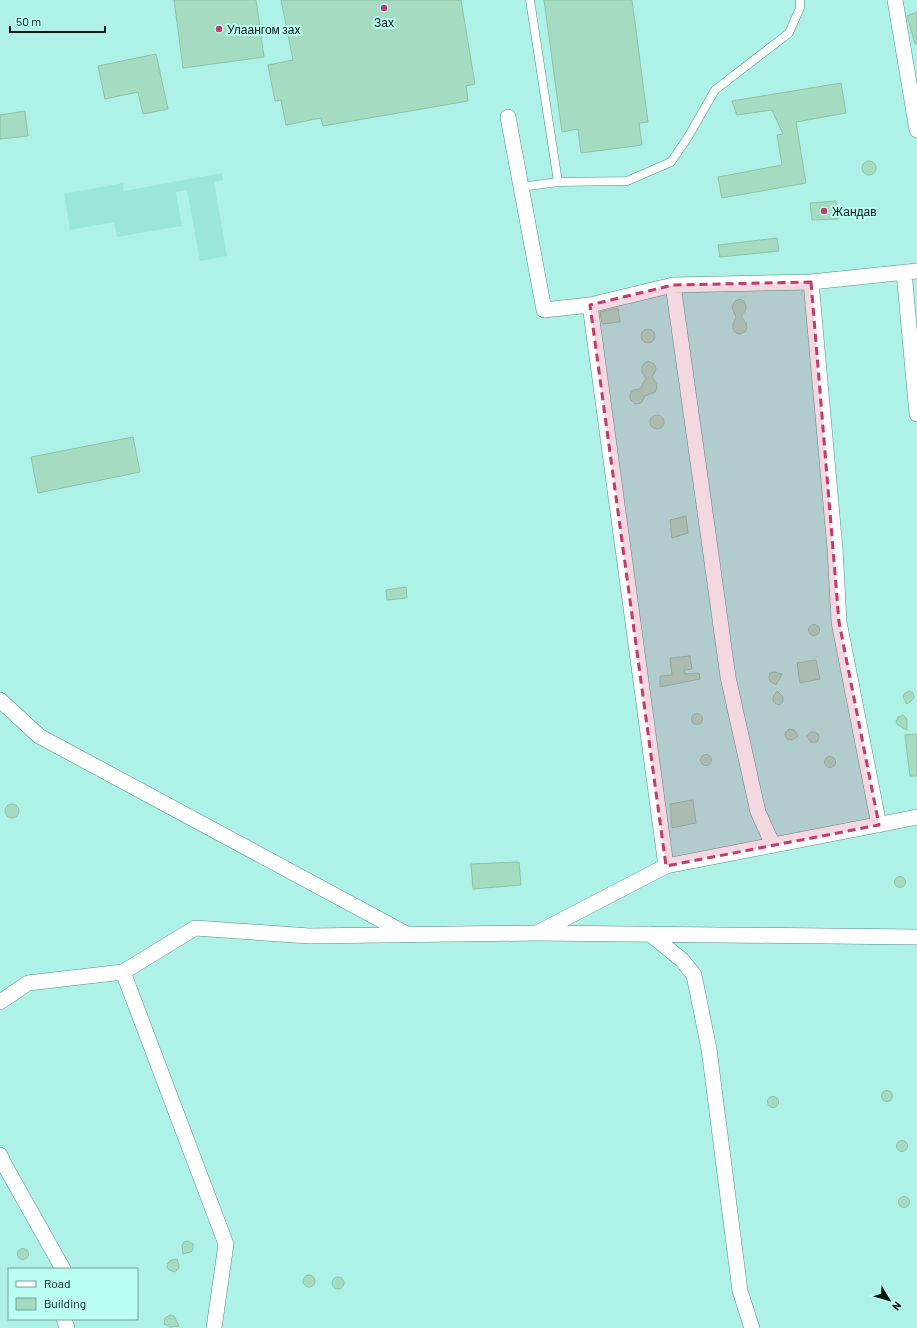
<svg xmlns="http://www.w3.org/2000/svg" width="917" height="1328" font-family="Barlow,sans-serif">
  <rect width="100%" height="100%" fill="#aef1e6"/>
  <path fill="#9ae7da" d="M222 173 223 180 214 182 227 256 200 261 187 190 176 192 182 226 117 237 114 222 70 230 64 194 123 183 124 191Z"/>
  <path fill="#a5dcc1" stroke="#8bc2a7" d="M174 0H256L264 57 183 68Z
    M281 0H461L475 84 466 86 468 101 323 126 321 118 286 125 281 100 275 101 268 65 293 60Z
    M544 0H632L648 122 639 123 642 145 581 153 578 129 562 132Z
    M917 12V43L915 44 907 16Z
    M156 54 168 109 143 114 138 92 105 99 98 66Z
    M841 83 846 113 796 122 806 183 722 198 718 177 782 165 777 135 783 134 772 110 737 115 732 101Z
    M25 111 28 136 0 139V115Z
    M862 168a7 7 0 1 1 14 0a7 7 0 1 1-14 0Z
    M836 201 839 219 812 220 810 203Z
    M777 238 779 251 720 257 718 245Z
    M740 299 744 301 746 306V310L741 316 746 323 747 328 745 332 740 334 736 333 733 329V324L736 317 732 307 735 301Z
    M618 308 620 322 602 324 600 312Z
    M641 336a7 7 0 1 1 14 0a7 7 0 1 1-14 0Z
    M648 361 654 364 656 368 655 372 652 377 656 383 657 388 655 392 645 396 641 403 635 404 630 399V394L633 390 640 389 646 378 642 372V367L645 363Z
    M650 422a7 7 0 1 1 14 0a7 7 0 1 1-14 0Z
    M133 437 140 472 38 493 31 457Z
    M686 516 688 533 672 538 670 520Z
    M406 587 407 598 387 600 386 590Z
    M808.5 630a5.5 5.5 0 1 1 11 0a5.5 5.5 0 1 1-11 0Z
    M690 656 692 669 684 670 685 674 699 673 700 679 660 687V676L672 675 670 658Z
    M816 660 820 679 800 683 797 663Z
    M774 672 782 674 776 685 770 681 769 678 770 673Z
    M777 691 783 697V701L780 705 776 704 773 701V697Z
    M910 691 913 693 914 698 911 701 907 704 904 699 903 696 905 693Z
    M691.5 719a5.5 5.5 0 1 1 11 0a5.5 5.5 0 1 1-11 0Z
    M903 715 907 719V730L898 725 896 722 898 717Z
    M789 729 794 730 798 736 792 740 787 739 785 736V733Z
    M811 732H815L818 734 819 737 817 742H811L806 736Z
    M917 734V776H910L905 735Z
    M700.5 760a5.5 5.5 0 1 1 11 0a5.5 5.5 0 1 1-11 0Z
    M824.5 762a5.5 5.5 0 1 1 11 0a5.5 5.5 0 1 1-11 0Z
    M693 800 696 823 672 828 670 804Z
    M5 811a7 7 0 1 1 14 0a7 7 0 1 1-14 0Z
    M519 862 521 885 473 889 471 864Z
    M894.5 882a5.5 5.5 0 1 1 11 0a5.5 5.5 0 1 1-11 0Z
    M881.5 1096a5.5 5.5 0 1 1 11 0a5.5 5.5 0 1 1-11 0Z
    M767.5 1102a5.5 5.5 0 1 1 11 0a5.5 5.5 0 1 1-11 0Z
    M896.5 1146a5.5 5.5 0 1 1 11 0a5.5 5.5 0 1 1-11 0Z
    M898.5 1202a5.5 5.5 0 1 1 11 0a5.5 5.5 0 1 1-11 0Z
    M188 1241 193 1244V1249L191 1252 183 1254 182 1246 184 1242Z
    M17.5 1254a5.5 5.5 0 1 1 11 0a5.5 5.5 0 1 1-11 0Z
    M177 1259 179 1265V1268L175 1272 169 1270 167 1267 168 1263 171 1260Z
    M303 1281a6 6 0 1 1 12 0a6 6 0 1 1-12 0Z
    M332 1283a6 6 0 1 1 12 0a6 6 0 1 1-12 0Z
    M170 1315 174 1316 179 1326 170 1327 164 1324 165 1318Z"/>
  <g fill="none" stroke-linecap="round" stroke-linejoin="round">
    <g stroke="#4f9087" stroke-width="9">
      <path id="lane" d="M530 0 558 182
        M521 187 558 182 627 181 671 162 688 137 715 90 789 33 800 8V0"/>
    </g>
    <g stroke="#4f9087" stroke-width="16">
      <path id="street" d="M895 0 917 130
        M508 117 544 310 590 305 673 285 811 282 917 271
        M904 272 917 414
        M811 282 835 549 839 622 879 825
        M673 285 708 533 728 677 758 812 773 845
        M590 305 666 866
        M0 700 39 736 405 933
        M538 933 917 937
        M650 934 682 960 694 975 709 1049 740 1291 752 1328
        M123 972 226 1244 214 1328
        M0 1002 28 983 123 972 195 928 309 936 537 933 666 866 917 817
        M0 1155 4 1164 63 1269
        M64 1319 67 1328"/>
    </g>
    <use href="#lane" stroke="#fff" stroke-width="8"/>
    <use href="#street" stroke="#fff" stroke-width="15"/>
  </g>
  <path fill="#c5396b" fill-opacity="0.2" stroke="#c5396b" stroke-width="3" stroke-dasharray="8 5" stroke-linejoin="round" d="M811 282 839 622 879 825 666 866 590 305 673 285Z"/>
  <g fill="#c5396b" stroke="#bbfff3" stroke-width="1.5">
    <circle cx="384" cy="8" r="4"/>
    <circle cx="219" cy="29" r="4"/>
    <circle cx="824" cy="211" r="4"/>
  </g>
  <g text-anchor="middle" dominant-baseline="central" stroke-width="4" stroke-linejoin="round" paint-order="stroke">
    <g font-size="12" fill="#001411" stroke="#bbfff3" text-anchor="start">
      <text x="384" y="22" text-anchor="middle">Зах</text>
      <text x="227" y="29">Улаангом зах</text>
      <text x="832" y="211">Жандав</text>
    </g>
  </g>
  <rect x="8" y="1268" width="130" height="52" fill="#bbfff3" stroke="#70a199"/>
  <rect x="16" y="1281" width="20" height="6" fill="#ffffff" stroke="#70a199"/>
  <text x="44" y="1288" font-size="12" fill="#001411">Road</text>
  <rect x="16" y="1298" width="20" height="12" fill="#a5dcc1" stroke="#70a199"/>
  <text x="44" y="1308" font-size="12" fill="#001411">Building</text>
  <g transform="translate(889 1300) rotate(128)" stroke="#bbfff3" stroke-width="3" paint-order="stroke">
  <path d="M0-3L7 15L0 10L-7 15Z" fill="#001411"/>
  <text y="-6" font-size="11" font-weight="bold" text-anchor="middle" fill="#001411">N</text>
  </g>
  <path d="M10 26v6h95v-6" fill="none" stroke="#001411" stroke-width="2"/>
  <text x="16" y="26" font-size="12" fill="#001411" stroke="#bbfff3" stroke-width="3" paint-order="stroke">50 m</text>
</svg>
